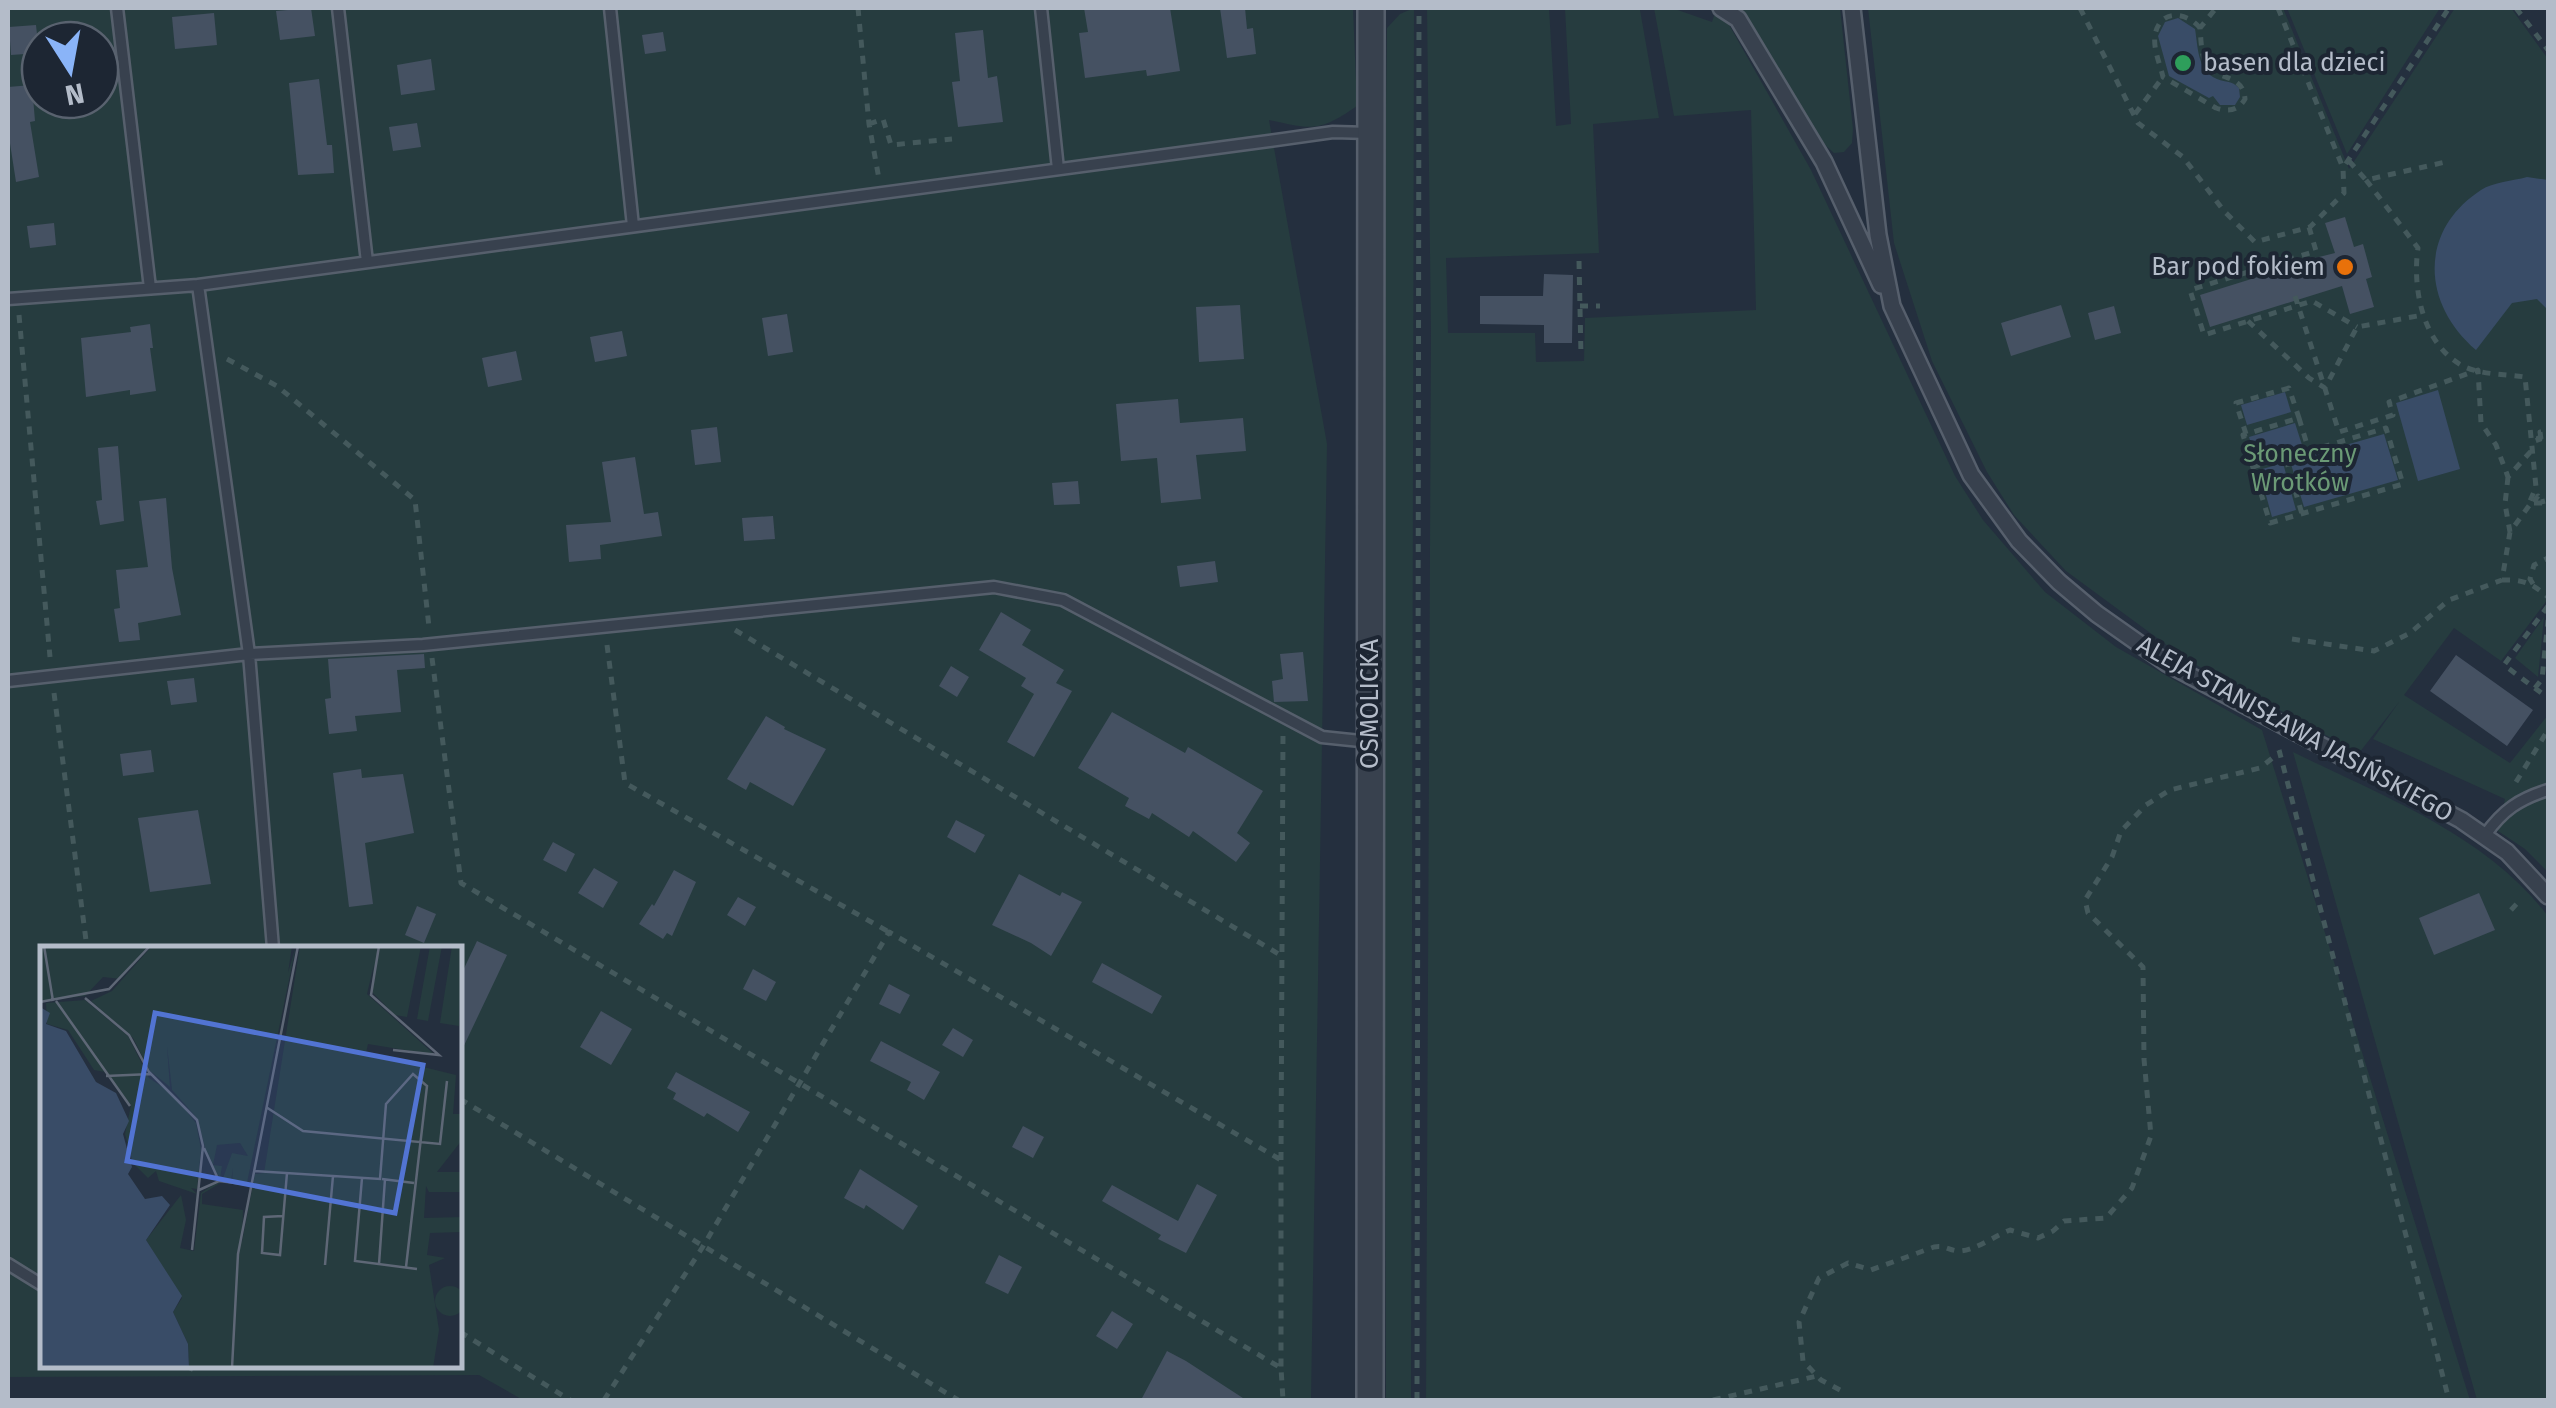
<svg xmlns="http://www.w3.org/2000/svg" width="2556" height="1408" font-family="'Fira Sans',sans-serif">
  <rect width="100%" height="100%" fill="#242f3e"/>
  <path fill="#263c3f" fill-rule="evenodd" d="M8 8H1353L1357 106C1318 133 1312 129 1269 120L1327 444 1311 1400H523L479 1375 8 1377ZM40 40H100V100H40ZM42 948H460V1366H42Z
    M1414 8 1411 1400H1386L1383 333 1387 28 1400 14Z
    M1427 8H1549L1556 126 1571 124 1565 8H1637L1640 10 1659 118 1593 124 1599 253 1446 258 1448 333H1535L1536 362 1584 361 1585 318 1756 310 1751 110 1674 116 1654 8H1672L1712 22 1715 13 1728 23 1811 170 1955 476 1983 520 2045 592 2116 647 2262 730 2470 1400H1426L1431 334Z
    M1741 8H1840L1853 129 1852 143 1844 152 1834 153 1823 143Z
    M1868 8H2283L2349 169 2455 8H2511L2548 59V599L2501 661 2454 628 2404 695 2510 763 2548 715V872L2525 849 2498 831 2505 799 2373 739 2399 702 2359 753 2187 660 2066 571 2014 515 1987 472 1932 361 1894 243Z
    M2287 8H2440L2347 154Z
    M2544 617 2538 677 2515 658Z
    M2293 752C2384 797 2485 834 2548 916V1400H2477Z"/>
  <path fill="#394c67" d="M2178 18 2195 29C2198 46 2197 71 2217 79 2227 83 2231 80 2239 88L2240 97 2235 105H2220L2213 96 2209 98 2169 76 2158 36 2165 22Z
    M2527 177 2548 180V310L2537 299 2512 303 2476 350C2422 304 2418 231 2481 190 2493 182 2513 181 2527 177Z
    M2438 390 2460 469 2418 481 2396 403Z
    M2285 392 2291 412 2247 425 2241 405Z
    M2295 423 2302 445 2256 459 2249 437Z
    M2384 434 2398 480 2304 507 2290 461Z
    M2283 463 2296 510 2272 517 2259 470Z"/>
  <path fill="#455162" d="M311 8 315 36 280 40 276 11Z
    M1084 8H1170L1180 71 1147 76 1146 70 1085 78 1079 33 1088 32Z
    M1220 8H1245L1247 29 1253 28 1256 54 1227 58Z
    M214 13 217 45 175 49 172 17Z
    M36 25 39 53 11 55 9 27Z
    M983 30 988 78 997 76 1003 122 958 127 952 82 960 81 955 33Z
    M663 32 666 51 645 54 642 35Z
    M431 59 435 90 401 95 397 65Z
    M319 79 327 145H332L334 173 298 175 289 83Z
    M32 85 35 121 30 122 39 177 16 182 9 137 8 87Z
    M417 123 421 147 393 151 389 127Z
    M2345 217 2354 247 2363 244 2372 277 2366 279 2374 307 2350 314 2342 286 2210 327 2200 295 2277 271 2278 276 2317 264 2315 258 2335 253 2325 223Z
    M54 223 56 245 30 248 27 226Z
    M1544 274 1573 275 1572 343H1544V325L1480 324V296H1543Z
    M1240 305 1244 359 1199 362 1196 307Z
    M2061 305 2071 337 2011 356 2001 323Z
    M2114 306 2121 333 2095 340 2088 313Z
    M787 314 793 352 768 356 762 318Z
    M150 324 153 348H150L156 391 130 395V390L86 397 81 338 131 332 130 327Z
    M622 331 627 356 595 362 590 337Z
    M516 351 522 380 488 387 482 358Z
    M1178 399 1180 423 1243 418 1246 451 1196 455 1201 499 1161 503 1157 458 1121 461 1116 404Z
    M717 427 721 462 695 465 691 430Z
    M118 446 124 521 100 525 96 501 102 500 98 448Z
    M635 457 644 514 658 512 662 536 600 545 601 559 569 562 566 525 611 522 602 462Z
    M1078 481 1080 504 1054 505 1052 483Z
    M166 498 172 568 181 615 138 623 140 640 119 642 114 609 120 608 116 570 148 567 139 501Z
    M773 516 775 539 744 541 742 518Z
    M1215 561 1218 582 1180 587 1177 566Z
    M1001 612 1031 630 1022 645 1064 670 1056 683 1072 691 1034 757 1007 742 1034 694 1021 686 1026 678 979 650Z
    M1303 652 1308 701 1274 702 1272 681 1283 679 1280 654Z
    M424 654 425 668 397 670 401 712 355 716 357 731 329 734 325 699 331 698 328 659Z
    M2456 655 2533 710 2507 746 2430 691Z
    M951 666 969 677 957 697 939 686Z
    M194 678 197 702 171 705 167 681Z
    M1112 712 1185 753 1188 747 1263 791 1237 833 1250 843 1236 862 1193 831 1189 837 1152 813 1149 819 1125 806 1129 798 1078 768Z
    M766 716 785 727 784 729 826 749 793 806 750 782 746 790 727 779Z
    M151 750 154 772 123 776 120 754Z
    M361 769 362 778 403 774 414 833 365 843 373 904 349 907 333 773Z
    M198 810 211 884 150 892 138 818Z
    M956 820 985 835 975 853 947 837Z
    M553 842 575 854 566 872 543 860Z
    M594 868 618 882 603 908 578 893Z
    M674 870 696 882 672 936 667 933 663 939 639 924 652 904 654 906Z
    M1019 874 1060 896 1062 892 1082 902 1051 956 1031 943 992 925Z
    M2479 893 2495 930 2434 955 2419 918Z
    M738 897 756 907 745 926 727 915Z
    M417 906 436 914 424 943 405 935Z
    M477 941 507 955 460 1054V977Z
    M1102 963 1162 996 1152 1014 1092 982Z
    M753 969 776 982 766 1001 743 989Z
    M889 984 910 995 900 1014 879 1004Z
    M601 1011 632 1029 611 1065 580 1047Z
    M953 1028 973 1040 963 1057 942 1045Z
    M881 1041 940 1072 924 1100 907 1090 911 1082 870 1061Z
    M676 1072 750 1112 738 1132 707 1113 704 1117 673 1099 676 1093 667 1088Z
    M1023 1126 1044 1137 1033 1158 1012 1147Z
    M860 1169 918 1206 903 1230 866 1205 864 1209 844 1198Z
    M1197 1184 1217 1195 1186 1253 1158 1239 1161 1235 1102 1201 1112 1185 1178 1221Z
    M999 1255 1022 1267 1008 1294 985 1283Z
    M1112 1311 1133 1324 1117 1349 1096 1336Z
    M1167 1351 1186 1361 1246 1400H1141Z"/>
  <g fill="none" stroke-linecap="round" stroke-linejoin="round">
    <g stroke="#565f6c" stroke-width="15">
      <path id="service" d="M117 8 150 288
        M338 8 367 262
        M610 8 633 226
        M1041 8 1058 169
        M8 299 198 285
        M8 681 249 654 423 645 994 587 1063 600 1322 737 1370 742
        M2485 835C2503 810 2519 799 2548 790
        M273 948 249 654 198 285 1269 141 1333 132 1370 133
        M8 1264 42 1285"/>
    </g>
    <g stroke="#565f6c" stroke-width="20">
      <path id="pedestrian" d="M1721 8 1738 19 1824 162 1881 285
        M1852 8 1878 235 1892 306 1971 475 2019 541 2059 582 2097 614 2168 664 2461 820 2507 852 2548 896"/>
    </g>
    <g stroke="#565f6c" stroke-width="30">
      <path id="tertiary" d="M1370 1400 1371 8"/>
    </g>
    <path stroke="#44595c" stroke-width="5" stroke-dasharray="8 8" stroke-linecap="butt" d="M858 8 869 124 879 179
      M2080 8 2138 123 2183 157 2224 211 2255 242 2310 227 2344 193 2343 168 2449 8
      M2278 8 2343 168
      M2516 8 2548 50
      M2200 28C2187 12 2160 8 2155 35 2153 49 2160 64 2163 77L2216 108C2228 112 2238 111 2245 99 2243 72 2215 82 2205 62 2201 52 2201 39 2200 28L2216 8
      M2135 114 2163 77
      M869 124 883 119 891 145 952 139
      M2349 161 2366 180 2450 161
      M2366 180 2418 248C2412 289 2423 345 2463 366 2480 375 2507 374 2525 377L2536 487 2530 501 2534 503
      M2309 227 2316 251 2190 290 2204 335 2312 301 2357 327
      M1579 261 1581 355
      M2295 296 2339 432 2393 415 2389 402 2478 370 2481 423 2496 445 2508 477 2532 450
      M1580 306H1600
      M19 315 50 657
      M2248 321 2309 378 2325 388 2357 327 2423 315
      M227 359 277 386 415 500 429 627
      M2299 418 2309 451 2386 428 2403 484 2270 523 2243 435Z
      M2246 434 2236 403 2289 388 2299 418
      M2541 439 2540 432H2545
      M2286 459 2302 514
      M2252 467 2309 451
      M2508 477 2505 504 2510 532 2531 503
      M2541 502 2545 501
      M2502 580C2523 579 2533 584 2548 597
      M2533 584 2530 579 2534 565 2548 558
      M2548 606 2504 665 2548 698
      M735 630 1282 956
      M2292 639 2374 651 2410 633 2449 600 2502 580 2510 532
      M607 645 625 783 889 932
      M432 658 461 883 1281 1368 1283 1400
      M2535 688 2542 679 2548 620
      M54 693 87 948
      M2279 750 2449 1400
      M2516 782 2548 730
      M2511 910 2521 899
      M460 1099 958 1400
      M1281 1160 1283 733
      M460 1332 570 1400
      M186 1366 194 1370
      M1840 1390 1821 1380 1803 1361 1799 1322 1819 1278 1848 1263 1871 1270 1934 1247C1945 1245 1948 1250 1958 1251 1973 1252 1996 1235 2010 1230L2038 1238 2053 1231 2064 1221 2106 1218 2132 1188 2151 1136 2144 1059 2143 967 2088 913 2085 900 2112 857 2121 831 2146 805 2170 790 2260 768 2280 752
      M604 1400 702 1248 889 932 1281 1160V1368
      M1417 1400 1419 8
      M1713 1400 1817 1376"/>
    <use href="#service" stroke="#38414e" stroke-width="10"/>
    <use href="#pedestrian" stroke="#38414e" stroke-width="15"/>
    <use href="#tertiary" stroke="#38414e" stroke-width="25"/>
    <path stroke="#44595c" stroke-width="5" stroke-dasharray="8 8" stroke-linecap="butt" d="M2536 439H2540L2538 435 2535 441 2541 439
      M2534 503H2542L2538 496 2535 500 2541 502"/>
  </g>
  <circle fill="#2e9e5b" stroke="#1d2633" stroke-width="4" cx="2183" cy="63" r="10"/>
  <circle fill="#e8710a" stroke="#1d2633" stroke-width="4" cx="2345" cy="267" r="10"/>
  <g text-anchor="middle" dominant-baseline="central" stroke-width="8" stroke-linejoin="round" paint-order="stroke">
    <g font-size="25" fill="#b4bcc9" stroke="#1d2633" text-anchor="start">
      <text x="2203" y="63">basen dla dzieci</text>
      <text x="2325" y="267" text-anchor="end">Bar pod fokiem</text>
    </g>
    <g font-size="25" fill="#6b9a76" stroke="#1d2633">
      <text x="2300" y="454">Słoneczny<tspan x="2300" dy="29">Wrotków</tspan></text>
    </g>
    <g font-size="25" fill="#b4bcc9" stroke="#1d2633">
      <text transform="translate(1370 704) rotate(-90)">OSMOLICKA</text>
      <text transform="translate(2295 729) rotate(29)">ALEJA STANISŁAWA JASIŃSKIEGO</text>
    </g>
  </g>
  <g transform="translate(40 946)">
    <rect width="422" height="422" fill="#242f3e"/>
    <path d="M0 0H108L81 33 63 31 45 50 0 55ZM112 0H252L248 27 256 0 207 237 192 235 193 222 191 235 183 232 192 207 208 210 200 197 177 199 173 219 182 220 180 233 168 212 157 172 132 144 127 100 130 141 110 125 93 92 51 55 72 45ZM260 0H381L367 71 355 69 331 45 334 18 327 48 395 109 328 98 326 107 416 129 413 168H422V194L397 226H422V246H389L386 240 384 272 423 271 422 286 390 287 387 309 405 312 389 319 399 384 393 422H149L148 398 133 366 142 352 106 294 141 249 146 274 140 302 154 305 161 247 173 239 182 236 162 248V258L203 264 202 296 215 228 224 227ZM390 0H402L388 75 377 73ZM412 0H422L419 80 400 77ZM45 54 88 90 109 132 132 147 156 177 161 203 157 243 151 242 157 248 119 235 116 225 108 232 93 217 85 188 91 159 65 126 54 124 28 84 7 78 6 57ZM395 355a15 15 0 1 1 30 0a15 15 0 1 1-30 0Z" fill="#263c3f"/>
    <path d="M0 61 10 67 6 78 26 85 56 136 76 147 89 175 83 188 92 221 88 228 105 253 122 250 130 259 106 294 142 350 133 366 148 398 149 422H0Z" fill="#394c67"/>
    <path fill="none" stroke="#5e6776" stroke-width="2.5" d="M4 0 13 55M339 0 331 49 399 109 353 104M45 52 89 89 109 126 157 174 163 200 152 304M16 55 90 160M0 56 69 43 110 0M66 130 111 128M226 161 263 185 400 198 407 135M164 202 179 235M214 225 340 233 346 158 373 128 387 140 366 321M322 232 315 315 377 323M342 233 374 237M159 244 179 235 211 239M243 270 224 271 222 307 240 309 247 227M339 318 345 233M285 319 293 230M192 422 198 308 258 0"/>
    <path fill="#5274d3" fill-opacity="0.15" stroke="#5274d3" stroke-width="5" d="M115 67 383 119 355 267 87 215Z"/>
    <rect width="422" height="422" fill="none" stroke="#b4bcc9" stroke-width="5"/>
  </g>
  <rect width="2556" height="1408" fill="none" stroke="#b4bcc9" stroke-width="20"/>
  <g transform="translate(70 70) rotate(169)"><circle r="48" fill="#1d2633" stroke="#59626f" stroke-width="2.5"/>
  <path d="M0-8L18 38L0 25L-18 38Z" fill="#8ab4f8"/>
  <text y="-15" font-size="28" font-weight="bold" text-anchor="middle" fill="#b4bcc9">N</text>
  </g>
</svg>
